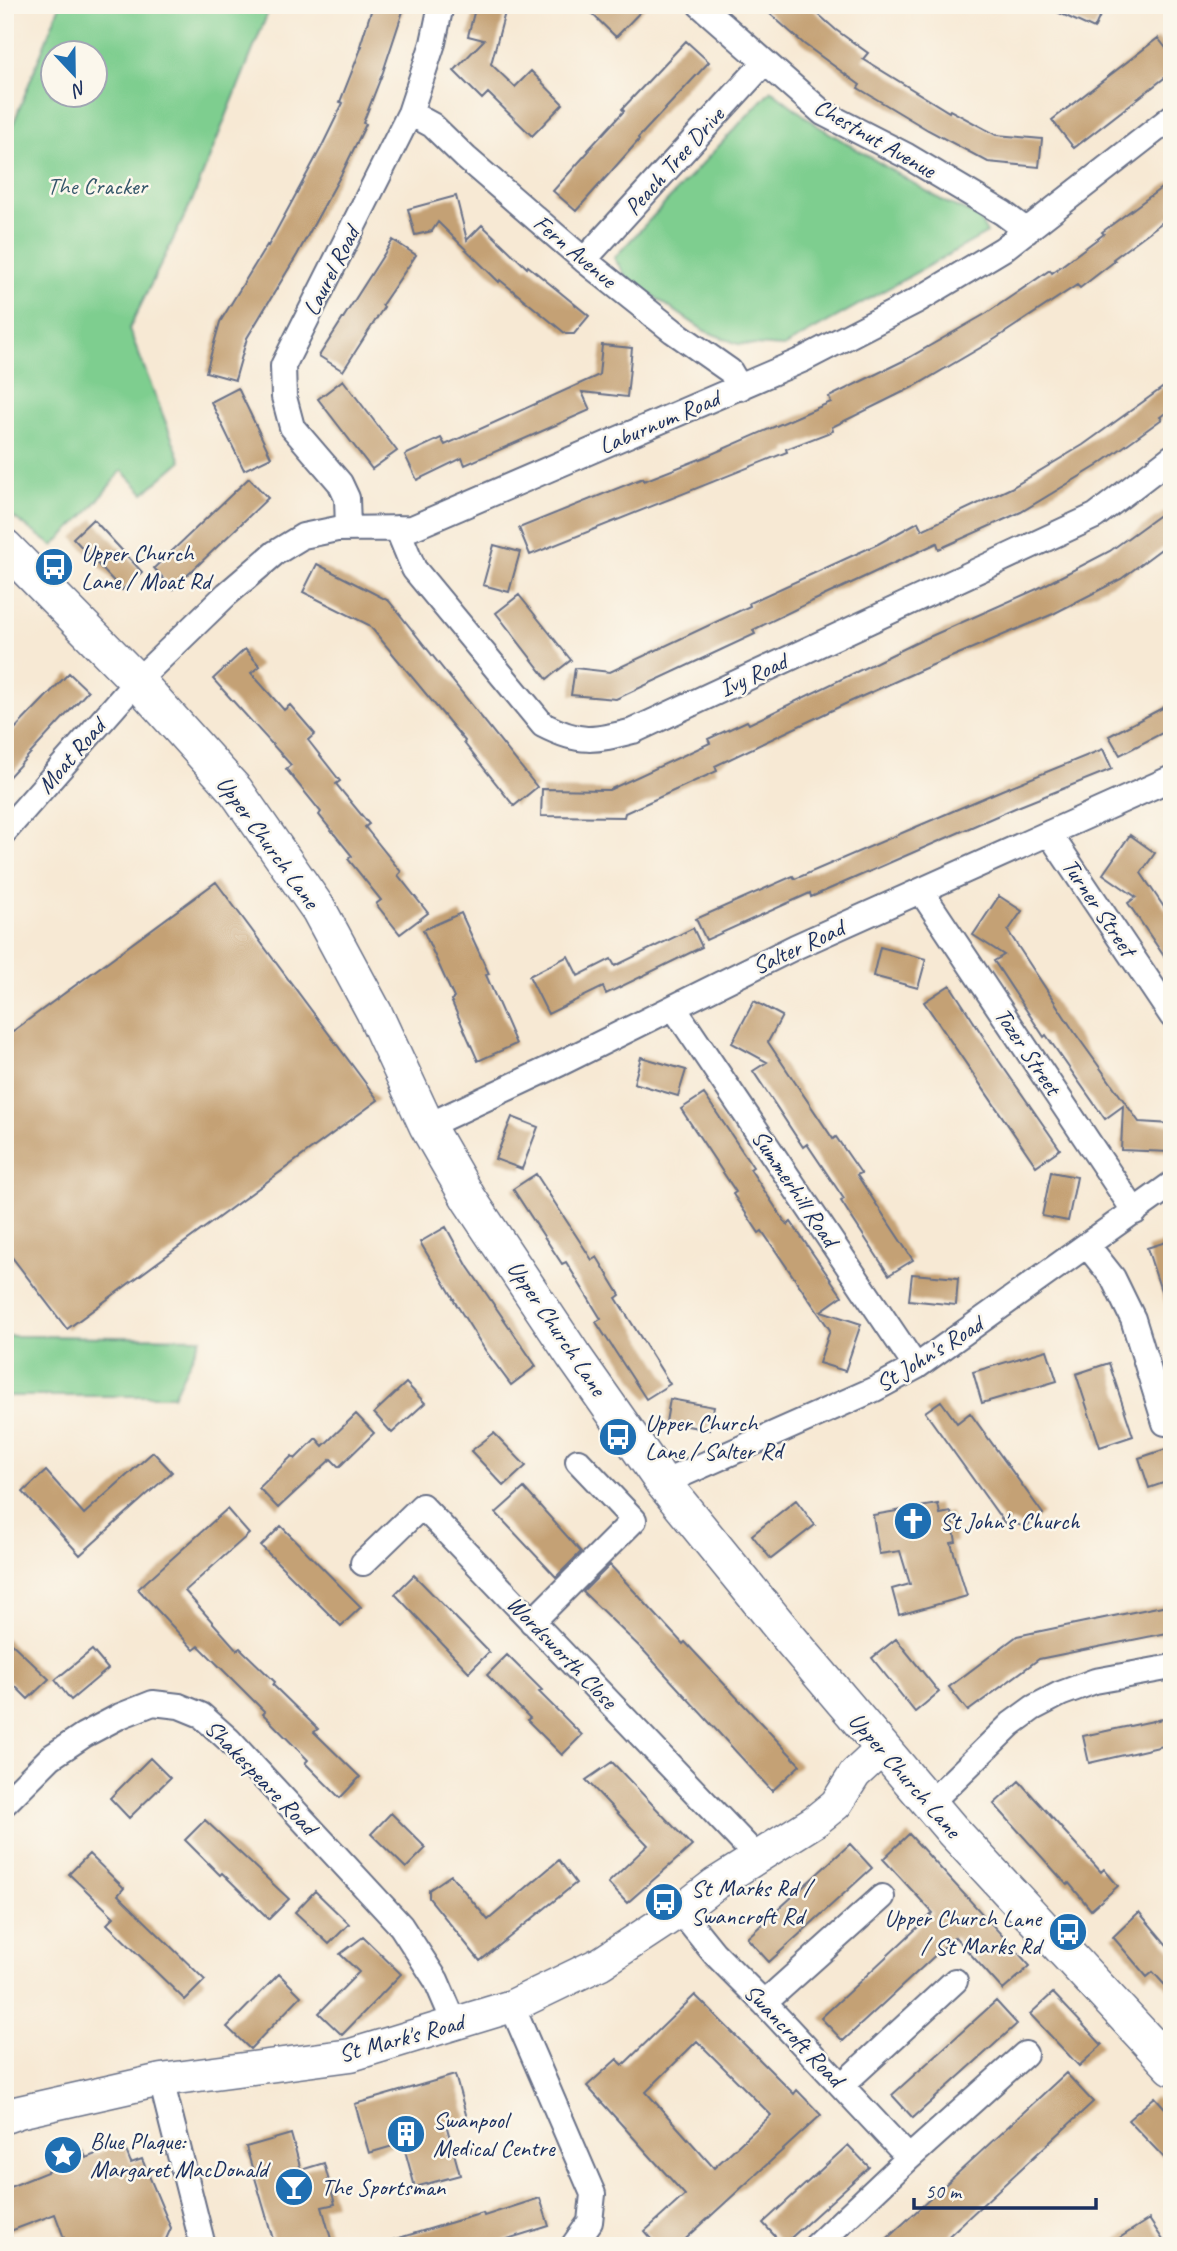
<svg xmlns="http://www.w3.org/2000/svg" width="1177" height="2251" font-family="Caveat,sans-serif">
  <rect width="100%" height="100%" fill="#fbf7ec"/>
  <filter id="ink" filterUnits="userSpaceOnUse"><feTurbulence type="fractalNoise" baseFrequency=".0143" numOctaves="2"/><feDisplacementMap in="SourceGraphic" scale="14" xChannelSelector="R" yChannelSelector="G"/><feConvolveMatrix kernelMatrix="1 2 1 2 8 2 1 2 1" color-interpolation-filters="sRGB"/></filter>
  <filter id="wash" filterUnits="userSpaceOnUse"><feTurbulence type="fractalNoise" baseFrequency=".00686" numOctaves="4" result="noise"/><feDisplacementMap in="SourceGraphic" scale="28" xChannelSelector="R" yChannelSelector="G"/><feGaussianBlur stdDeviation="1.57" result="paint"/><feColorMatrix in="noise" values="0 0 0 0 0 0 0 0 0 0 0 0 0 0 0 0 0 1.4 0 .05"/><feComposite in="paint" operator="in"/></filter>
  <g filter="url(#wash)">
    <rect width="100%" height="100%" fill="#f7e9d4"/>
    <path fill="#7ece8f" stroke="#4c7e76" stroke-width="2" fill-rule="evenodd" d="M60 5H271L192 201 129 329 181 461 144 493 122 470 89 511 53 546 5 511V145ZM52 52H94V94H52Z
      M771 90 818 126 945 202 978 216 987 233 783 347 738 344 705 331 628 279 614 258Z
      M5 1336H33L201 1338 173 1396H5Z"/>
    <g id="blocks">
      <path fill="#c4a174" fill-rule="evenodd" d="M373 5H405L383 72 363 123 366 124 342 173 297 255 247 338 235 380 206 372 220 322 267 245 268 246 321 148 343 103 340 102 362 46H360Z
        M476 5H507L491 64 515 87 531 71 563 104 532 136 488 93 482 99 454 71 484 40 468 36Z
        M583 5H647L616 37Z
        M760 5H808L836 30 868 53 863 59 949 112 950 110 996 135 1042 139 1039 167 988 162 928 130 858 88 860 85 804 44Z
        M1042 5H1105L1094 29Z
        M1158 38 1172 56V72L1074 148 1052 120Z
        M686 41 709 62 638 138 639 140 576 211 553 191 589 151 588 150 624 111 622 109Z
        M1172 180V215L1113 259 1115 261 1080 288 1077 285 992 341 915 386 832 427 833 431 786 449 787 452 530 555 519 528 643 478 644 481 705 457 831 402 829 397 903 361 987 313 1050 270 1052 273 1104 234 1102 232Z
        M456 196 467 240 482 225 527 268 528 266 589 316 574 334H566L500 280 499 282 438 222 432 231 415 235 408 209Z
        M393 240 416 255 382 305 384 307 343 371 319 356Z
        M602 345 632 348 627 397 582 392 590 410 465 465 462 458 417 480 405 455 441 438 445 445 599 375Z
        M343 380 397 451 372 469 318 399Z
        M1172 381V408L1160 417 1162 419 1097 466 1021 512 939 549 937 543 800 607 753 630 755 634 616 699 571 695 575 668 610 672 750 606 749 603 878 544 918 522 922 530 1011 488 1083 445Z
        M238 388 271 457 244 470 211 402Z
        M249 478 268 498 173 589 154 568Z
        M1172 506V541L1121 579 1053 614 923 669 845 704 715 766 717 771 625 813 624 817 541 816 542 789 609 790 710 743 708 739 747 721 749 724 920 641 1037 589 1110 551Z
        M93 519 142 572 122 590 73 538Z
        M494 545 520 552 509 592 483 585Z
        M317 564 389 601 537 787 514 806 464 743 465 741 369 625 303 592Z
        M519 595 571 660 547 679 496 613Z
        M245 649 260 666 251 673 284 710 290 705 315 734 308 740 340 781 336 784 369 824 365 827 401 872 398 875 428 913 400 934 376 904 381 900 348 859 352 856 319 815 321 812 286 769 291 765 213 679Z
        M69 673 88 691 5 781V739Z
        M1172 703V728L1120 755 1109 736Z
        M1103 749 1112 769 1015 808 811 897 810 893 706 940 696 919 793 876 795 879 1002 790Z
        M1130 835 1155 853 1141 873 1172 919V968L1128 903 1136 897 1103 874Z
        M216 882 378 1100 67 1329 5 1248V1037Z
        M999 896 1022 911 1008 931 1075 1033 1139 1122 1172 1124 1171 1152 1121 1150 1123 1106 1105 1119 1046 1035 1044 1037 994 961 1004 955 973 935Z
        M461 913 489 974 486 975 516 1044 478 1061 451 1000 454 998 423 930Z
        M693 928 702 947 606 994 603 987 548 1014 529 976 568 956 578 976 611 959 615 966Z
        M880 947 926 959 918 988 873 976Z
        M950 985 999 1061 1060 1149 1036 1166 924 1002Z
        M754 1001 782 1016 768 1042 833 1139 836 1137 861 1173 857 1175 913 1260 889 1275 841 1201 844 1199 807 1144 803 1147 753 1071 767 1062 732 1043Z
        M641 1057 686 1070 678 1096 634 1083Z
        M704 1094 753 1167 750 1169 787 1225 791 1222 842 1296 821 1311 861 1324 845 1371 819 1363 830 1330 762 1231 759 1233 733 1194 736 1192 681 1109Z
        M512 1117 538 1127 522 1169 495 1159Z
        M1051 1172 1077 1177 1068 1221 1042 1216Z
        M536 1174 592 1260 597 1257 620 1295 616 1298 670 1384 646 1399 596 1322 601 1319 566 1262 562 1264 513 1189Z
        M446 1227 468 1267 536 1366 511 1385 485 1350 453 1299H454L420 1242Z
        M1172 1240V1311L1168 1312 1147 1248Z
        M912 1274 958 1278 956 1305 909 1300Z
        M1047 1350 1057 1381 982 1403 973 1372Z
        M1109 1363 1133 1436 1100 1447 1076 1374Z
        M406 1383 425 1403 392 1433 374 1413Z
        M670 1399 714 1407 709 1430 666 1422Z
        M941 1401 957 1423 970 1413 1043 1514 1025 1527 1010 1522 1006 1525 925 1412Z
        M356 1414 374 1433 339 1467 331 1459 278 1508 259 1488 292 1456 295 1459 316 1438 323 1446Z
        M494 1433 526 1466 504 1486 471 1451Z
        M1172 1447V1480L1149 1488 1139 1458Z
        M153 1452 172 1472 80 1555 23 1492 46 1471 84 1514Z
        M524 1488 581 1552 556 1577 496 1513Z
        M796 1500 815 1525 771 1559 752 1535Z
        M938 1504 940 1514 951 1512 956 1542 951 1543 967 1596 899 1615 892 1589 910 1584 900 1551 879 1554 873 1515Z
        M227 1509 249 1534 185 1591 237 1650 240 1648 275 1682 273 1685 318 1729 314 1732 360 1777 340 1798 305 1763 308 1760 263 1714 265 1712 199 1646 194 1650 138 1589Z
        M281 1526 361 1607 341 1626 261 1546Z
        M610 1565 683 1644 685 1642 800 1765 772 1791 644 1651 583 1592Z
        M414 1575 489 1652 469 1672 395 1594Z
        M1172 1604V1632L1039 1659 968 1711 949 1687 1017 1636Z
        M5 1637 49 1679 28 1699 5 1676Z
        M896 1639 939 1692 915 1712 872 1658Z
        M92 1650 108 1669 71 1700 55 1680Z
        M507 1655 542 1690 539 1692 582 1735 562 1755 527 1720 530 1718 487 1675Z
        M1172 1717V1744L1089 1763 1083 1736Z
        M150 1758 170 1778 129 1818 110 1798Z
        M612 1762 692 1846 627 1903 608 1883 648 1845 586 1780Z
        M1019 1781 1101 1872 1104 1869 1118 1886 1091 1910 1069 1883 1067 1885 994 1804Z
        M391 1813 426 1848 406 1868 371 1834Z
        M205 1820 289 1899 269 1919 222 1873 220 1875 185 1840Z
        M909 1834 1030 1966 1003 1990 955 1937 843 2041 821 2018 933 1913 883 1859Z
        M850 1844 872 1868 769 1962 747 1938Z
        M89 1854 124 1888 118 1895 205 1980 185 2000 107 1924 114 1917 69 1874Z
        M559 1860 576 1883 480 1961 429 1898V1890L451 1875 488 1920Z
        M315 1891 349 1924 329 1944 295 1912Z
        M1139 1912 1172 1951V1993L1153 1972 1147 1977 1113 1937Z
        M363 1937 401 1974 342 2035 319 2013 359 1972 340 1954Z
        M279 1974 301 1996 250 2049 227 2027Z
        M1053 1993 1102 2045 1079 2066 1030 2014Z
        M695 1995 794 2094 797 2090 821 2115 678 2246H658L645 2231 685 2195 587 2086 617 2059 623 2065ZM697 2041 771 2115 714 2168 646 2092Z
        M996 2001 1017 2024 913 2118 892 2095Z
        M1066 2073 1093 2102 938 2246H879Z
        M455 2075 467 2118 446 2124 460 2175 415 2187 403 2143 369 2153 355 2104Z
        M1155 2097 1172 2116V2166L1128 2120Z
        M291 2134 301 2170 324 2163 335 2204 322 2207 333 2246H275L246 2147Z
        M123 2143 131 2163 142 2159 171 2228 163 2246H67L55 2214 5 2233V2189L62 2166 60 2156 83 2151 86 2158Z
        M848 2145 869 2167 783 2245 763 2223Z
        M540 2198 549 2226 485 2246H390L389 2241 483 2213 484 2216Z
        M1149 2219 1167 2246H1107Z"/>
    </g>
  </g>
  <g filter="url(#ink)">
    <use href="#blocks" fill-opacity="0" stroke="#687087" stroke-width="2"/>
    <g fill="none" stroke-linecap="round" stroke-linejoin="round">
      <g stroke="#687087" stroke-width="28">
        <path id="minor" d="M700 5 823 113 907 156 1003 213 1027 231
          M410 113 432 125 466 158 584 260 673 331 730 371 740 388
          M584 260 764 63
          M348 528 347 498 340 483 292 427 284 397 283 366 410 113 433 43 441 5
          M397 528 414 569 543 725C580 744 594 741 633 731L1095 516 1172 457
          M5 831 137 681 227 594 275 553 303 536 337 529 412 528 802 360 918 300 1003 249 1172 117
          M1049 833 1172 1016
          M921 891 1135 1212
          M674 1008 916 1367
          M427 1126 559 1064 795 947 1172 778
          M1087 1245 1113 1278 1133 1319 1165 1423 1172 1421
          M663 1483 875 1389 916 1367 1172 1184
          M363 1563 422 1506 758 1858
          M532 1622 634 1520 578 1461
          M5 1803 51 1757 84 1735 120 1716 153 1703 179 1706 201 1715 229 1740 401 1926 436 1980 455 2024
          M930 1803 1011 1724 1033 1708 1060 1694 1095 1681 1172 1667
          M680 1911 714 1953 764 2003 909 2158
          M764 2003 882 1897
          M512 2006 593 2194 590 2222 573 2246
          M161 2080 203 2246
          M842 2085 955 1981
          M816 2246 909 2158 1025 2054"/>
      </g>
      <g stroke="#687087" stroke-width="35">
        <path id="tertiary" d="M5 2117 19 2112 161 2080 351 2055 512 2006 601 1963 680 1911 715 1884 815 1821 836 1804 855 1774 882 1749"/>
      </g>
      <g stroke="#687087" stroke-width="38">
        <path id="secondary" d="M5 547 137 681 236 791 319 910 374 1012 427 1126 469 1199 573 1355 663 1483 790 1639 952 1830 1172 2067"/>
      </g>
      <use href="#minor" stroke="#fff" stroke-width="24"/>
      <use href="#tertiary" stroke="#fff" stroke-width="32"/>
      <use href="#secondary" stroke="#fff" stroke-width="35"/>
    </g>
  </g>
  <defs>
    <g id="bus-disc" transform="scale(2.0125)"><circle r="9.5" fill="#1f6fb2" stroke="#fbf7ec"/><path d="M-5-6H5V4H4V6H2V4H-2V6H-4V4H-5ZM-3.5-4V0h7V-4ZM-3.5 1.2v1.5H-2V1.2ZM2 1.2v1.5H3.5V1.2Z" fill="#fff"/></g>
    <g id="church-disc" transform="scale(2.0125)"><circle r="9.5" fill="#1f6fb2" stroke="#fbf7ec"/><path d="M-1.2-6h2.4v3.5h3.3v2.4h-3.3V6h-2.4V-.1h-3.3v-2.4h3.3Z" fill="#fff"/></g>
    <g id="building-disc" transform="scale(2.0125)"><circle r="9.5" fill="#1f6fb2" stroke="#fbf7ec"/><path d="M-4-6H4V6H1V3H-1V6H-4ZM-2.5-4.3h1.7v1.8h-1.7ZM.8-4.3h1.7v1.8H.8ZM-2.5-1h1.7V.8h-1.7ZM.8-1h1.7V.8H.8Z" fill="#fff"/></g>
    <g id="sight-disc" transform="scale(2.0125)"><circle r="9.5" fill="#1f6fb2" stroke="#fbf7ec"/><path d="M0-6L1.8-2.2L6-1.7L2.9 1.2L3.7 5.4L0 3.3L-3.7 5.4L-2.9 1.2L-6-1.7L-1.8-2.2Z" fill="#fff"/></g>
    <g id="bar-disc" transform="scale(2.0125)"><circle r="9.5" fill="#1f6fb2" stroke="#fbf7ec"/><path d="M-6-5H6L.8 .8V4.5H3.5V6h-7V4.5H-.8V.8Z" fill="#fff"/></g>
  </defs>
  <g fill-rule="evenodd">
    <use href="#bus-disc" x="54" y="567"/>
    <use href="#bus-disc" x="618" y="1437"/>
    <use href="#church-disc" x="913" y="1521"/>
    <use href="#bus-disc" x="664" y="1902"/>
    <use href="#bus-disc" x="1068" y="1932"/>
    <use href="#building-disc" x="406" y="2134"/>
    <use href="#sight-disc" x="63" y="2155"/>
    <use href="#bar-disc" x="294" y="2187"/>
  </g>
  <g text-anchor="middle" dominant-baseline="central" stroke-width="5" stroke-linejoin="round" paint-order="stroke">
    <g font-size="24" fill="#1b2f5e" stroke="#fbf7ec">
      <text transform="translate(875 138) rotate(30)">Chestnut Avenue</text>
      <text transform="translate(674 161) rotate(-48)">Peach Tree Drive</text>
      <text transform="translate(575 251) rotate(40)">Fern Avenue</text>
      <text transform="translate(331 271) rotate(-63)">Laurel Road</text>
      <text transform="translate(659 422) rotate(-23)">Laburnum Road</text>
      <text transform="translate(753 675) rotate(-25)">Ivy Road</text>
      <text transform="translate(71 756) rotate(-49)">Moat Road</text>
      <text transform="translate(268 842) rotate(54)">Upper Church Lane</text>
      <text transform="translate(1099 907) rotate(56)">Turner Street</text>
      <text transform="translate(798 947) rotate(-25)">Salter Road</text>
      <text transform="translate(1028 1051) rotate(56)">Tozer Street</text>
      <text transform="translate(795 1188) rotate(56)">Summerhill Road</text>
      <text transform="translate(557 1328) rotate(56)">Upper Church Lane</text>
      <text transform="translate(929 1354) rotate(-32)">St John's Road</text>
      <text transform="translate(562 1652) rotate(46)">Wordsworth Close</text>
      <text transform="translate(905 1775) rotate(49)">Upper Church Lane</text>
      <text transform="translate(261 1777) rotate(46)">Shakespeare Road</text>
      <text transform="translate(794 2035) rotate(46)">Swancroft Road</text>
      <text transform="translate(401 2038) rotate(-15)">St Mark's Road</text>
    </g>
    <g font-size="24" fill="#34576a" stroke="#fbf7ec">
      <text x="97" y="186">The Cracker</text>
    </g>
    <g font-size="24" fill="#1b2f5e" stroke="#fbf7ec" text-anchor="start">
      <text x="81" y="553">Upper Church<tspan x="81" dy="28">Lane / Moat Rd</tspan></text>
      <text x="645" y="1423">Upper Church<tspan x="645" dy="28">Lane / Salter Rd</tspan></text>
      <text x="940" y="1521">St John's Church</text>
      <text x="691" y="1888">St Marks Rd /<tspan x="691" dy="28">Swancroft Rd</tspan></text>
      <text x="1041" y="1918" text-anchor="end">Upper Church Lane<tspan x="1041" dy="28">/ St Marks Rd</tspan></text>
      <text x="433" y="2120">Swanpool<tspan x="433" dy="28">Medical Centre</tspan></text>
      <text x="90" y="2141">Blue Plaque:<tspan x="90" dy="28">Margaret MacDonald</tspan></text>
      <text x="321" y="2187">The Sportsman</text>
    </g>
  </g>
  <rect width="1177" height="2251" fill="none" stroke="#fbf7ec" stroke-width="28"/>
  <g transform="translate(74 74) rotate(158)"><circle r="33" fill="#fbf7ec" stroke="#a1a7b3" stroke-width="2"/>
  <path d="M0-5L12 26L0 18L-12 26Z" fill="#1f6fb2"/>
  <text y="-10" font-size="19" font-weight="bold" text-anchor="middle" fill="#1b2f5e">N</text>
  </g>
  <path d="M914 2198v10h182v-10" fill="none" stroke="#1b2f5e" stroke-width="3.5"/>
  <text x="925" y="2198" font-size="21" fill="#1b2f5e" stroke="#fbf7ec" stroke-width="5" paint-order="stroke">50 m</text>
</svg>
